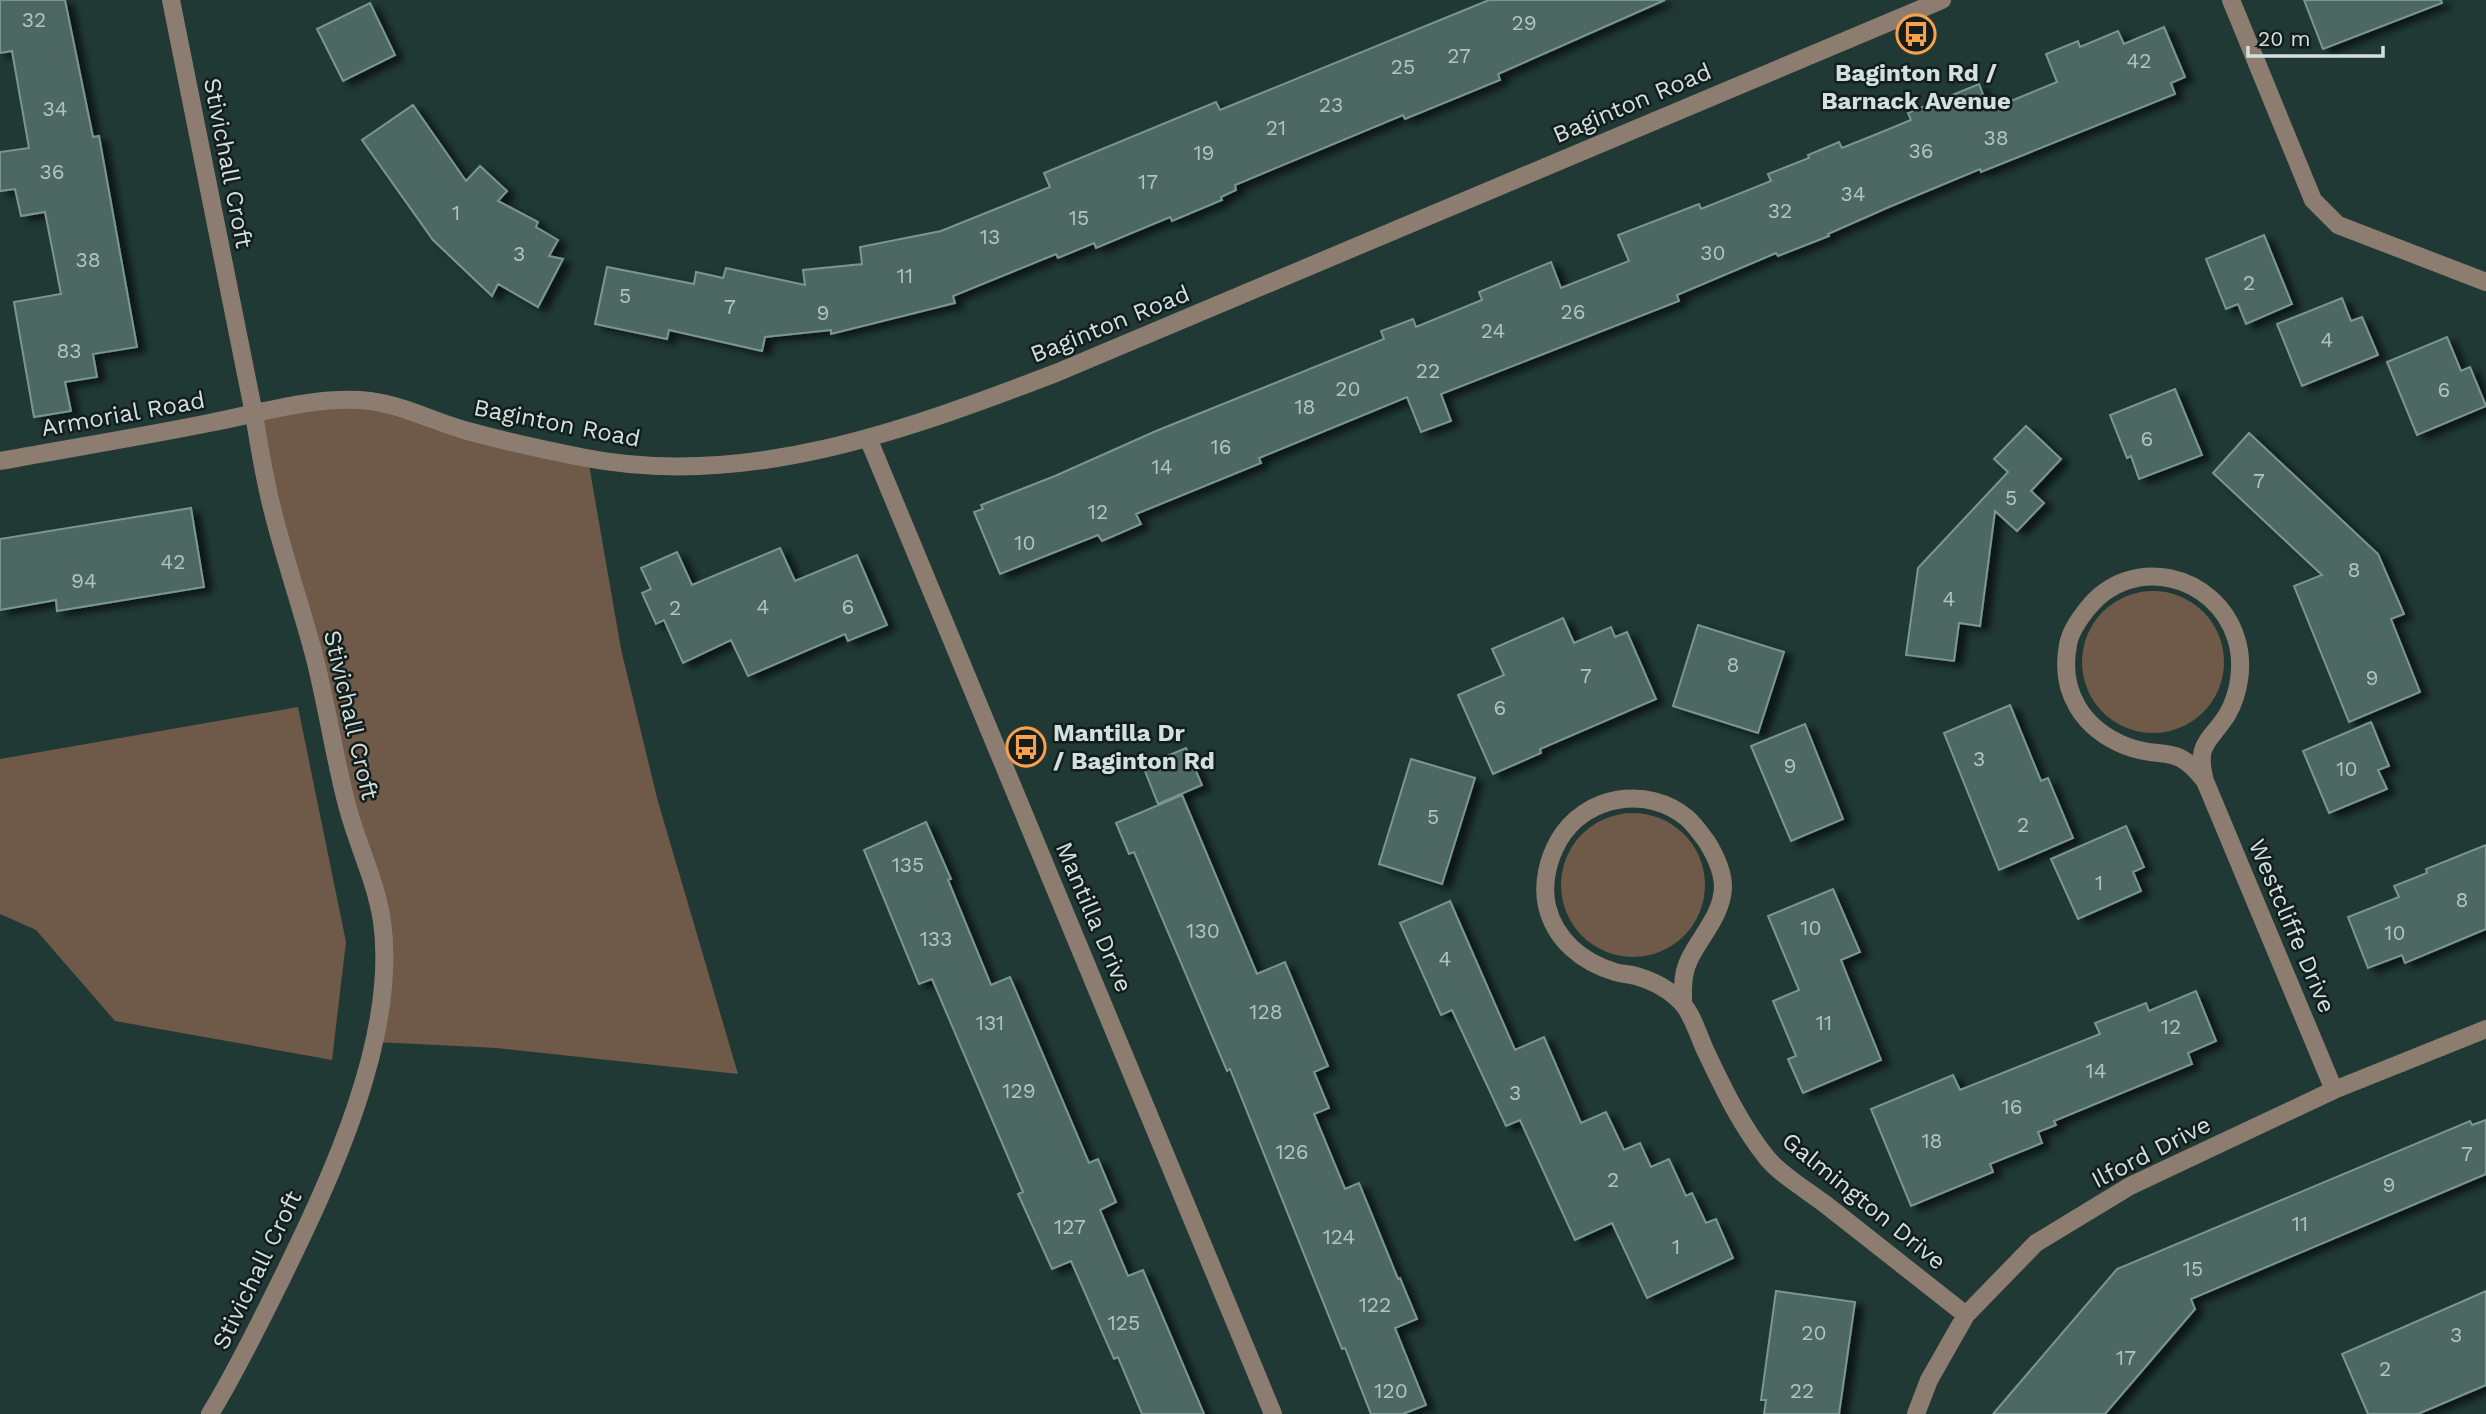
<svg xmlns="http://www.w3.org/2000/svg" width="2486" height="1414" font-family="'Work Sans',sans-serif">
  <defs>
    <filter id="shadow"><feDropShadow dx="8" dy="4.5" stdDeviation="3.5" flood-color="#0009"/></filter>
  </defs>
  <rect width="100%" height="100%" fill="#203935"/>
  <path fill="#6f5948" d="M350 401 588 459 621 649 657 798 738 1074 497 1048 375 1042 383 962 254 414Z
    M2082 662a71 71 0 1 1 142 0a71 71 0 1 1-142 0Z
    M298 707 346 942 332 1060 115 1021 36 930 0 914V759Z
    M1561 885a72 72 0 1 1 144 0a72 72 0 1 1-144 0Z"/>
  <path fill="#4d6863" stroke="#7a9691" stroke-width="2" filter="url(#shadow)" d="M0 0H65L93 137 99 136 137 347 93 354 97 377 65 382 71 411 34 417 14 302 61 294 45 212 21 216 15 189 0 191V152L29 148 12 51 0 53Z
    M1489 0H1665L1498 74 1500 80 1405 119 1403 115 1235 185 1236 190 1221 197 1222 200 1172 221 1170 217 1096 248 1094 243 1058 258 1056 254 953 296 955 303 831 334V330L765 337 762 351 669 330 667 339 595 324 607 267 694 284 696 272 723 278 726 268 805 285 803 270 862 264 860 247 941 231 1050 187 1044 173 1216 102 1220 110Z
    M2304 0H2441L2442 3 2323 49Z
    M370 3 395 55 343 81 317 29Z
    M2164 27 2185 77 2171 83 2175 94 1981 172 1980 169 1889 207 1828 234 1829 236 1778 256 1776 253 1677 295 1679 301 1441 394 1451 421 1421 432 1407 397 1259 458 1261 463 1136 514 1141 524 1102 541 1098 535 1000 574 974 512 983 509 981 505 1055 476 1156 431 1384 339 1381 331 1413 319 1416 327 1482 300 1479 292 1551 262 1561 288 1629 261 1618 235 1699 204 1701 209 1771 181 1768 174 1809 158 1808 155 1839 142 1842 148 1877 134 1911 120 1908 113 1979 84 1989 110 2057 82 2046 54 2078 41 2080 47 2118 31 2124 44Z
    M413 105 466 181 480 166 507 191 498 201 538 222 536 227 558 240 549 256 563 259 538 307 498 284 492 296 433 240 362 140Z
    M2264 235 2292 304 2246 324 2238 304 2226 309 2206 259Z
    M2342 298 2351 321 2362 317 2378 355 2302 386 2277 324Z
    M2447 337 2461 371 2470 367 2486 406 2417 435 2387 362Z
    M2175 389 2202 455 2139 479 2131 456 2127 458 2110 415Z
    M2026 426 2061 459 2031 491 2044 503 2017 531 1995 511 1980 626 1959 623 1954 661 1906 655 1918 568 2008 472 1994 459Z
    M2249 433 2378 554 2404 614 2391 619 2420 692 2349 722 2294 586 2322 575 2213 473Z
    M191 508 204 587 57 611 56 600 0 610V539Z
    M780 548 795 581 857 555 887 625 848 641 845 634 748 676 731 640 683 663 664 620 656 624 642 593 651 589 641 568 677 552 692 585Z
    M1563 618 1574 643 1611 627 1615 637 1627 632 1656 699 1540 749 1541 753 1493 774 1458 695 1504 675 1492 649Z
    M1698 625 1784 652 1758 733 1673 706Z
    M2010 705 2041 781 2048 778 2073 838 1999 870 1944 733Z
    M2371 722 2389 766 2378 770 2387 789 2329 813 2303 751Z
    M1805 724 1843 819 1791 841 1751 746Z
    M1186 748 1202 785 1158 804 1143 766Z
    M1411 759 1475 778 1442 884 1379 864Z
    M1182 795 1257 974 1285 962 1328 1066 1314 1072 1329 1108 1314 1114 1345 1189 1359 1183 1398 1279 1400 1278 1417 1319 1395 1328 1426 1405 1403 1414H1371L1345 1348 1342 1349 1230 1069 1227 1071 1134 852 1129 854 1116 823Z
    M926 822 951 879 948 880 991 985 1010 977 1089 1163 1098 1159 1116 1202 1100 1210 1128 1276 1143 1270 1204 1414H1142L1118 1357 1114 1359 1071 1261 1052 1269 1018 1194 1023 1192 932 979 919 984 864 850Z
    M2126 826 2144 867 2133 872 2141 891 2078 919 2051 859Z
    M2486 845V929L2405 963 2402 955 2368 968 2348 917 2399 897 2394 886 2427 873 2426 869Z
    M1833 889 1860 952 1841 960 1881 1060 1803 1093 1788 1059 1796 1056 1773 1001 1799 990 1768 916Z
    M1450 901 1515 1050 1544 1037 1581 1123 1606 1112 1624 1150 1640 1143 1651 1167 1669 1159 1686 1196 1692 1193 1706 1223 1716 1219 1733 1258 1647 1298 1612 1223 1575 1240 1520 1120 1506 1126 1452 1010 1441 1015 1400 923Z
    M2196 991 2216 1041 2188 1053 2192 1064 2054 1121 2056 1125 2038 1132 2042 1143 1990 1164 1993 1172 1911 1206 1871 1109 1953 1075 1960 1090 2100 1034 2095 1023 2146 1003 2149 1011Z
    M2486 1120V1174L2191 1299 2195 1309 2105 1414H1993L2117 1269 2470 1121 2472 1125Z
    M1776 1291 1855 1302 1839 1414H1764L1766 1400H1761Z
    M2486 1291V1385L2418 1414H2368L2342 1354Z"/>
  <g fill="none" stroke-linecap="round" stroke-linejoin="round">
    <path stroke="#8d7d71" stroke-width="18" d="M171 0 254 414C259 445 264 477 272 508 284 557 301 606 314 655 327 705 334 756 347 805 357 844 376 881 382 921 398 1036 331 1178 282 1278 259 1324 237 1370 210 1414
      M2231 0 2313 200 2338 225 2486 282
      M868 438 1273 1414
      M0 461C70 448 140 437 209 423 261 413 317 395 370 401 402 405 433 421 464 430 504 441 545 450 586 458 748 489 906 430 1056 373L1942 0
      M2205 781C2195 743 2209 743 2227 715 2240 693 2244 662 2236 638 2215 573 2131 554 2088 608 2079 619 2070 632 2068 645 2059 692 2083 729 2126 746 2164 761 2174 741 2205 781L2334 1090
      M1683 1004C1683 987 1682 973 1690 958 1702 934 1722 915 1723 887 1723 871 1715 855 1707 842 1701 834 1695 825 1687 818 1648 785 1585 795 1559 840 1548 859 1542 884 1547 906 1555 940 1582 962 1615 972 1622 974 1629 974 1636 976 1653 981 1669 989 1681 1002 1693 1014 1699 1038 1707 1054 1724 1090 1742 1127 1767 1158 1781 1175 1808 1191 1825 1204 1872 1241 1919 1278 1966 1315
      M1916 1414 1929 1380 1966 1315 2036 1243 2130 1186 2334 1090 2486 1029"/>
  </g>
  <defs>
    <g id="bus-ring" transform="scale(2.0125)"><circle r="9.5" fill="#131e1c" stroke="#f9a04d" stroke-width="1.5"/><path d="M-5-6H5V4H4V6H2V4H-2V6H-4V4H-5ZM-3.5-4V0h7V-4ZM-3.5 1.2v1.5H-2V1.2ZM2 1.2v1.5H3.5V1.2Z" fill="#f9a04d"/></g>
  </defs>
  <g fill-rule="evenodd">
    <use href="#bus-ring" x="1916" y="34"/>
    <use href="#bus-ring" x="1026" y="747"/>
  </g>
  <g text-anchor="middle" dominant-baseline="central" stroke-width="5" stroke-linejoin="round" paint-order="stroke">
    <g font-size="21" fill="#b1c3bf">
      <text x="34" y="19">32</text>
      <text x="1524" y="22">29</text>
      <text x="1459" y="55">27</text>
      <text x="2139" y="60">42</text>
      <text x="1403" y="66">25</text>
      <text x="1331" y="104">23</text>
      <text x="55" y="108">34</text>
      <text x="1276" y="127">21</text>
      <text x="1996" y="137">38</text>
      <text x="1921" y="150">36</text>
      <text x="1204" y="152">19</text>
      <text x="52" y="171">36</text>
      <text x="1148" y="181">17</text>
      <text x="1853" y="193">34</text>
      <text x="1780" y="210">32</text>
      <text x="456" y="212">1</text>
      <text x="1079" y="217">15</text>
      <text x="990" y="236">13</text>
      <text x="1713" y="252">30</text>
      <text x="519" y="253">3</text>
      <text x="88" y="259">38</text>
      <text x="905" y="275">11</text>
      <text x="2249" y="282">2</text>
      <text x="625" y="295">5</text>
      <text x="730" y="306">7</text>
      <text x="1573" y="311">26</text>
      <text x="823" y="312">9</text>
      <text x="1493" y="330">24</text>
      <text x="2327" y="339">4</text>
      <text x="69" y="350">83</text>
      <text x="1428" y="370">22</text>
      <text x="1348" y="388">20</text>
      <text x="2444" y="389">6</text>
      <text x="1305" y="406">18</text>
      <text x="2147" y="438">6</text>
      <text x="1221" y="446">16</text>
      <text x="1162" y="466">14</text>
      <text x="2259" y="480">7</text>
      <text x="2011" y="497">5</text>
      <text x="1098" y="511">12</text>
      <text x="1025" y="542">10</text>
      <text x="173" y="561">42</text>
      <text x="2354" y="569">8</text>
      <text x="84" y="580">94</text>
      <text x="1949" y="598">4</text>
      <text x="763" y="606">4</text>
      <text x="848" y="606">6</text>
      <text x="675" y="607">2</text>
      <text x="1733" y="664">8</text>
      <text x="1586" y="675">7</text>
      <text x="2372" y="677">9</text>
      <text x="1500" y="707">6</text>
      <text x="1979" y="758">3</text>
      <text x="1790" y="765">9</text>
      <text x="2347" y="768">10</text>
      <text x="1433" y="816">5</text>
      <text x="2023" y="824">2</text>
      <text x="908" y="864">135</text>
      <text x="2099" y="882">1</text>
      <text x="2462" y="899">8</text>
      <text x="1811" y="927">10</text>
      <text x="1203" y="930">130</text>
      <text x="2395" y="932">10</text>
      <text x="936" y="938">133</text>
      <text x="1445" y="958">4</text>
      <text x="1266" y="1011">128</text>
      <text x="990" y="1022">131</text>
      <text x="1824" y="1022">11</text>
      <text x="2171" y="1026">12</text>
      <text x="2096" y="1070">14</text>
      <text x="1019" y="1090">129</text>
      <text x="1515" y="1092">3</text>
      <text x="2012" y="1106">16</text>
      <text x="1932" y="1140">18</text>
      <text x="1292" y="1151">126</text>
      <text x="2467" y="1153">7</text>
      <text x="1613" y="1179">2</text>
      <text x="2389" y="1184">9</text>
      <text x="2300" y="1223">11</text>
      <text x="1070" y="1226">127</text>
      <text x="1339" y="1236">124</text>
      <text x="1676" y="1246">1</text>
      <text x="2193" y="1268">15</text>
      <text x="1375" y="1304">122</text>
      <text x="1124" y="1322">125</text>
      <text x="1814" y="1332">20</text>
      <text x="2456" y="1334">3</text>
      <text x="2126" y="1357">17</text>
      <text x="2385" y="1368">2</text>
      <text x="1391" y="1390">120</text>
      <text x="1802" y="1390">22</text>
    </g>
    <g font-size="24" font-weight="bold" fill="#d2e1de" stroke="#131e1c">
      <text x="1916" y="73">Baginton Rd /<tspan x="1916" dy="28">Barnack Avenue</tspan></text>
      <text x="1053" y="733" text-anchor="start">Mantilla Dr<tspan x="1053" dy="28">/ Baginton Rd</tspan></text>
    </g>
    <g font-size="24" fill="#d2e1de" stroke="#131e1c">
      <text transform="translate(1632 103) rotate(-23)">Baginton Road</text>
      <text transform="translate(228 163) rotate(79)">Stivichall Croft</text>
      <text transform="translate(1110 324) rotate(-22)">Baginton Road</text>
      <text transform="translate(123 414) rotate(-10)">Armorial Road</text>
      <text transform="translate(557 423) rotate(11)">Baginton Road</text>
      <text transform="translate(351 715) rotate(77)">Stivichall Croft</text>
      <text transform="translate(1094 917) rotate(67)">Mantilla Drive</text>
      <text transform="translate(2292 926) rotate(67)">Westcliffe Drive</text>
      <text transform="translate(2151 1152) rotate(-27)">Ilford Drive</text>
      <text transform="translate(1864 1201) rotate(39)">Galmington Drive</text>
      <text transform="translate(257 1270) rotate(-64)">Stivichall Croft</text>
    </g>
  </g>
  <path d="M2248 46v10h135v-10" fill="none" stroke="#d2e1de" stroke-width="3.5"/>
  <text x="2258" y="46" font-size="21" fill="#d2e1de" stroke="#131e1c" stroke-width="5" paint-order="stroke">20 m</text>
</svg>
